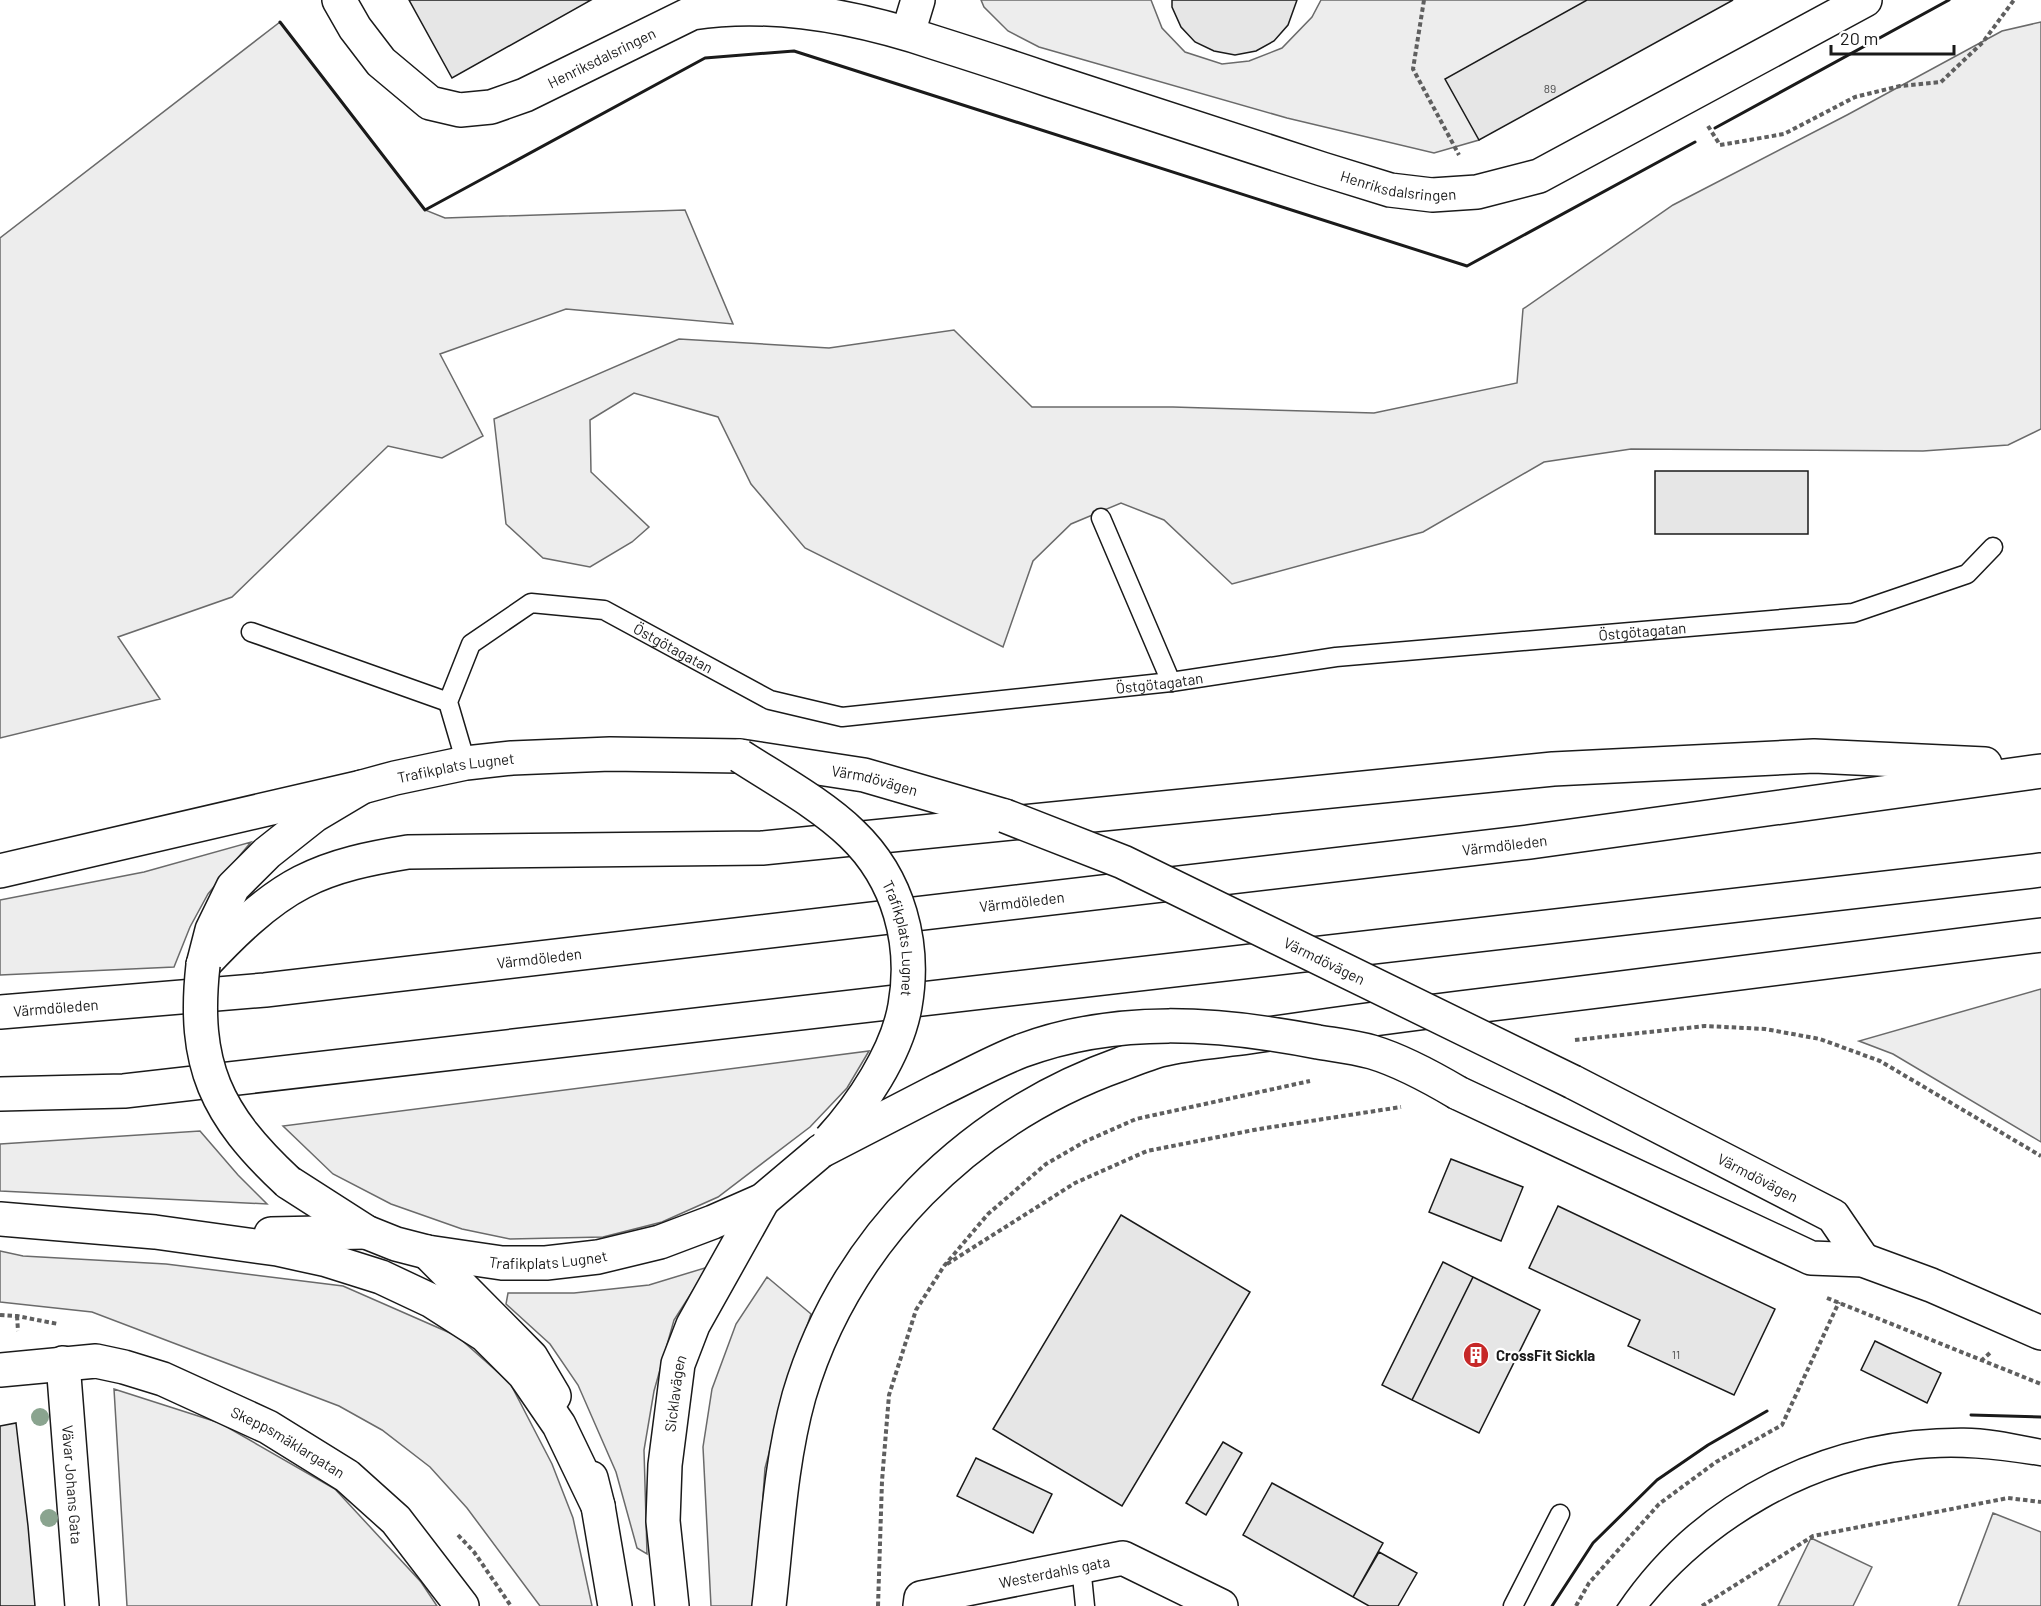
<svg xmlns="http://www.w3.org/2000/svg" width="2041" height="1606" font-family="Barlow,sans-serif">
  <rect width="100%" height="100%" fill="#fff"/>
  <path fill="#ededed" stroke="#6a6a6a" stroke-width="1.5" d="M981 0H1151L1162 28 1185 52 1222 64 1249 61 1282 48 1312 17 1321 0H1587L1479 140 1434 153 1287 118 1039 47 1008 31 984 7Z
    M280 22 425 210 445 218 685 210 733 324 566 309 440 354 483 436 442 458 388 446 232 597 118 637 160 699 0 738V238Z
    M2041 22V429L2008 445 1923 451 1631 449 1544 462 1423 532 1232 584 1164 520 1121 503 1071 524 1033 561 1003 647 805 548 751 484 718 417 634 393 590 420 591 472 649 527 632 542 590 567 543 558 506 524 494 419 679 339 829 348 954 330 1032 407H1173L1374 413 1517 383 1523 309 1673 205 1847 115 2002 31Z
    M251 842 208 894 190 927 174 967 0 975V900L144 872Z
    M2041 989V1142L1893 1054 1859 1041Z
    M869 1051 847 1088 810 1127 718 1197 662 1222 603 1237 510 1239 462 1229 391 1204 333 1174 283 1126Z
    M200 1131 238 1175 267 1204 0 1191V1144Z
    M0 1251 23 1256 166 1264 343 1286 457 1336 510 1383 552 1464 573 1518 592 1606H540L467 1508 430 1467 382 1430 339 1406 92 1312 0 1302Z
    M708 1267 674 1320 654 1391 644 1450 647 1554 637 1548 616 1472 578 1385 550 1344 506 1304 508 1293H574L649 1285Z
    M767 1277 811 1314 785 1393 765 1468 755 1606H711L703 1447 712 1389 736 1324Z
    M114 1389 220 1423 335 1489 421 1582 437 1606H127Z
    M1993 1513 2041 1532V1606H1958Z
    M1811 1538 1872 1567 1853 1606H1778Z"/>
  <path fill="#e6e6e6" stroke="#1a1a1a" stroke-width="1.5" d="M409 0H591L452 78Z
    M1172 0H1297L1288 25 1274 41 1256 51 1235 55 1214 51 1195 42 1181 27 1172 7Z
    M1587 0H1733L1479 140 1445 79Z
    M1655 471H1808V534H1655Z
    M1451 1159 1523 1187 1501 1241 1429 1212Z
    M1558 1206 1775 1309 1734 1395 1628 1346 1640 1320 1529 1268Z
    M1121 1215 1250 1292 1122 1506 993 1429Z
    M1443 1262 1473 1277 1412 1400 1382 1385Z
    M1473 1277 1540 1310 1479 1433 1412 1400Z
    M1875 1341 1941 1373 1927 1403 1861 1370Z
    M16 1423 28 1526 35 1606H0V1426Z
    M1223 1442 1242 1453 1206 1515 1186 1503Z
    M976 1458 1052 1494 1033 1533 957 1496Z
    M1272 1483 1383 1543 1353 1597 1243 1535Z
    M1379 1552 1417 1573 1398 1606H1369L1353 1597Z"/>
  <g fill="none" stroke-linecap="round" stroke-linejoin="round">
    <g stroke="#1a1a1a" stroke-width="21">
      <g id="lane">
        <path d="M1101 518 1171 682"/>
        <path d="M251 632 448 702"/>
        <path id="s1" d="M466 763 448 702 471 644 531 603 604 610 770 700 842 717 1171 682 1336 657 1853 613 1967 574 1993 547"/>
        <path d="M1081 1566 1085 1606"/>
        <path d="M1513 1606 1560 1514"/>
      </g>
    </g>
    <g stroke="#1a1a1a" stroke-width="36">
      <g id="street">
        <path id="s2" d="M339 0 355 28 381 62 430 103 460 110 491 107 525 95 692 13C774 0 858 17 936 43 974 55 1011 67 1049 80 1140 109 1231 139 1322 169L1390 190 1432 195 1477 192 1539 176 1865 0"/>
        <path d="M908 33 918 0"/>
        <path id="s3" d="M63 1363 82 1606"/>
        <path id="s4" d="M0 1370 96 1361 124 1367 163 1379 268 1427 347 1476 396 1520 462 1606"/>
        <path id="s5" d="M920 1606 921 1598 1123 1558 1221 1606"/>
      </g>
    </g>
    <g stroke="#1a1a1a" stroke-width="36">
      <g id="secondary">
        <path id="s6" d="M203 965 212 930 233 887 267 853 315 815 362 787 395 778 466 763 512 758 610 754 740 756 864 775 1005 816"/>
        <path id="s7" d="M1573 1082 1833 1216 1863 1260"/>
        <path d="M1458 1093 1811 1258 1863 1260 1931 1285 2041 1333"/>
        <path id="s8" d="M288 1182 366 1232 396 1244 427 1252 502 1263H546L598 1257 660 1242 713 1222 763 1200 821 1151"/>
        <path d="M427 1252 531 1357 554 1396"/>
        <path d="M591 1478 598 1506 615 1606"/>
        <path id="s9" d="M672 1606 663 1521 665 1465 678 1364 693 1325 763 1200"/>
      </g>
    </g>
    <g stroke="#1a1a1a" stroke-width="36">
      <g id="primary">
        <path d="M0 871 362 787"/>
        <path d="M203 965C231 935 265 901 302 882 335 865 371 858 408 852L762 848 1553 769 1814 756 1985 764"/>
        <path id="s10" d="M0 1012 265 990 1529 842 2041 771"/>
        <path d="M0 1094 124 1091 2041 870"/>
        <path d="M0 1219 155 1232 277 1249 327 1260 381 1277 432 1301 485 1335 524 1374 559 1425 598 1506"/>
        <path d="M271 1234 366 1232"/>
        <path d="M769 1606C777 1537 780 1464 799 1396 845 1240 969 1118 1121 1064 1134 1059 1147 1054 1160 1050 1188 1043 1220 1041 1249 1037 1318 1026 1388 1017 1459 1008 1653 984 1847 961 2041 935"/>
      </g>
    </g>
    <path stroke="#5f5f5f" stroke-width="4" stroke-dasharray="4.5 3" stroke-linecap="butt" d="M1424 0 1413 69 1459 155
      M1708 126 1720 145 1784 134 1855 97 1900 86 1941 82 1983 42 2014 0
      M1575 1040 1705 1026 1765 1029 1820 1039 1880 1061 2041 1156
      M947 1264 1075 1183 1147 1151 1259 1129 1401 1107
      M1827 1298 2041 1384
      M0 1315 17 1316 58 1324
      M17 1316 18 1331
      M1981 1361 1992 1351
      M458 1535 474 1552 511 1606
      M878 1606 882 1481 889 1395 916 1310 944 1266 988 1214 1046 1164 1084 1142 1136 1119 1310 1081
      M1576 1606 1589 1583 1659 1504 1716 1462 1782 1425 1839 1302
      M1702 1606 1813 1536 2008 1498 2041 1502"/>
    <use href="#lane" stroke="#fff" stroke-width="18"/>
    <use href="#street" stroke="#fff" stroke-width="33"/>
    <use href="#secondary" stroke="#fff" stroke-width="33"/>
    <use href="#primary" stroke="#fff" stroke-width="33"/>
    <path stroke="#1a1a1a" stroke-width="1.5" d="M1617 1606C1695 1490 1826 1427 1964 1428 1990 1428 2016 1434 2041 1439
      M1650 1606C1714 1528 1809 1472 1910 1460 1953 1454 1998 1459 2041 1466"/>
    <g stroke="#1a1a1a" stroke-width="36" stroke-linecap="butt">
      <g id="secondary-bridge">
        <path id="s11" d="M740 756C777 780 821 804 852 834 899 879 916 944 905 1006 897 1053 861 1106 830 1140"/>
        <path id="s12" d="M1005 816 1123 862 1573 1082"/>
        <path d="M203 965C192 1065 216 1115 288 1182"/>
        <path d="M821 1151C860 1131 900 1110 939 1090 966 1077 993 1062 1021 1051 1117 1015 1220 1023 1318 1042 1336 1045 1354 1047 1372 1052 1402 1061 1431 1077 1458 1093"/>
      </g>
    </g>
    <use href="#secondary-bridge" stroke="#fff" stroke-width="33"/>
    <path stroke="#1a1a1a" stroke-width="3" d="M280 22 425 210 705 58 794 51 1467 266 1695 142
      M1715 128 1949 0
      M1971 1415 2041 1417
      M1552 1606 1593 1543 1657 1480 1708 1445 1767 1411"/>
  </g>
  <g fill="#8aa48f">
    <circle cx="40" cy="1417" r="9"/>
    <circle cx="49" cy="1518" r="9"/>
  </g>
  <defs>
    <g id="building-disc" transform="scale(1.35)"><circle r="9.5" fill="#c62828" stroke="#fff"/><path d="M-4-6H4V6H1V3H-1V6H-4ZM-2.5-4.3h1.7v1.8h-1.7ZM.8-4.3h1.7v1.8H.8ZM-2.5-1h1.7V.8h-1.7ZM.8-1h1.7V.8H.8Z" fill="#fff"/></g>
  </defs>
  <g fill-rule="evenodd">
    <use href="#building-disc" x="1476" y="1355"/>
  </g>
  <g text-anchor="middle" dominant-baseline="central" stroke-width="4.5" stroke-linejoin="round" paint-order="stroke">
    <g font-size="12" fill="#4d4d4d">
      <text x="1550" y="88">89</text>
      <text x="1676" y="1354">11</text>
    </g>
    <g font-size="15" fill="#1a1a1a" stroke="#fff">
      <text stroke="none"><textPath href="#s2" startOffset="322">Henriksdalsringen</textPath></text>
      <text stroke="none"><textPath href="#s2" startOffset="1156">Henriksdalsringen</textPath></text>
      <text stroke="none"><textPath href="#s1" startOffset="1340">Östgötagatan</textPath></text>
      <text stroke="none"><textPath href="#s1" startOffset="351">Östgötagatan</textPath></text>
      <text stroke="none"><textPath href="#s1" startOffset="854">Östgötagatan</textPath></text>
      <text stroke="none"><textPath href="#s6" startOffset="344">Trafikplats Lugnet</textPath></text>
      <text stroke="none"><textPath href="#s6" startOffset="766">Värmdövägen</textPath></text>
      <text stroke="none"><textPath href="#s10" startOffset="1514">Värmdöleden</textPath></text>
      <text stroke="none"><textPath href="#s10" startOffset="1028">Värmdöleden</textPath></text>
      <text stroke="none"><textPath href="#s11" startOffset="255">Trafikplats Lugnet</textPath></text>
      <text stroke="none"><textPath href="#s10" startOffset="542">Värmdöleden</textPath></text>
      <text stroke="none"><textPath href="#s12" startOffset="351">Värmdövägen</textPath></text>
      <text stroke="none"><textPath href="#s10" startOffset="56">Värmdöleden</textPath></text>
      <text stroke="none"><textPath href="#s7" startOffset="208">Värmdövägen</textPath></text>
      <text stroke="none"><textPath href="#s8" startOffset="279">Trafikplats Lugnet</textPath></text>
      <text stroke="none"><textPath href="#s9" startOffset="214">Sicklavägen</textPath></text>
      <text stroke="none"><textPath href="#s4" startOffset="306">Skeppsmäklargatan</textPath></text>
      <text stroke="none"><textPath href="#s3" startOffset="122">Vävar Johans Gata</textPath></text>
      <text stroke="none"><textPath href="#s5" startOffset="144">Westerdahls gata</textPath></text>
    </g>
    <g font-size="15" font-weight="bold" fill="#1a1a1a" stroke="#fff" text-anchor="start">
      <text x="1496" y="1355">CrossFit Sickla</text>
    </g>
  </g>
  <path d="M1831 45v9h123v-9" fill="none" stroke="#1a1a1a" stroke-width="3"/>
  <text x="1840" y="45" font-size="18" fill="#1a1a1a" stroke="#ffffff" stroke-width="4.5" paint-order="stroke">20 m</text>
</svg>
